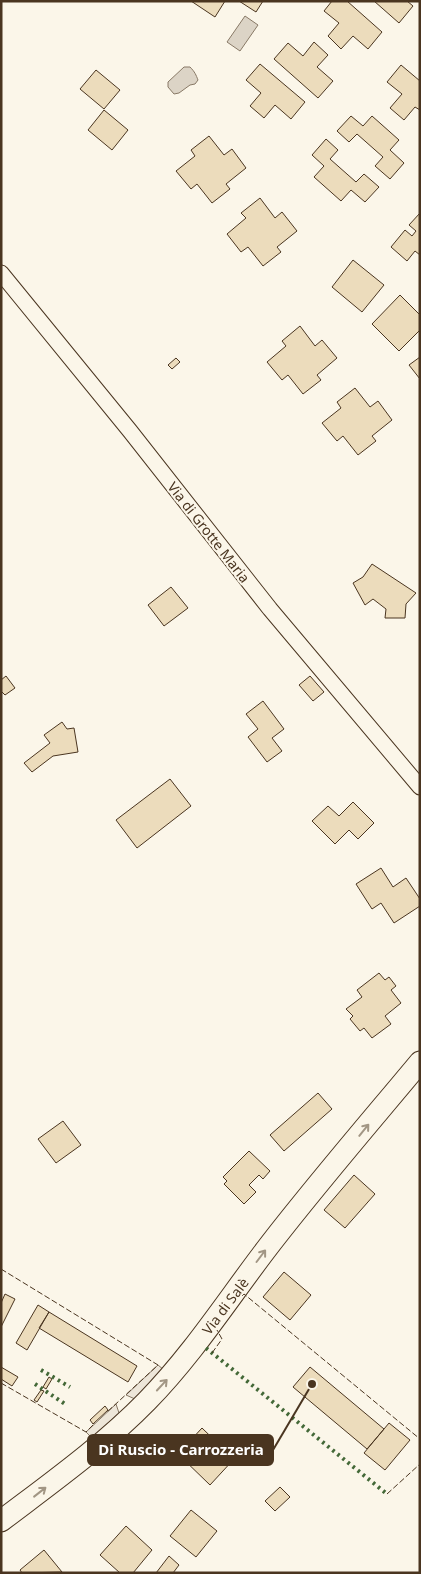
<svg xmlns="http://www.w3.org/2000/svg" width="421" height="1574" font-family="'Noto Sans',sans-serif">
  <rect width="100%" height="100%" fill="#fbf6e9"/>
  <path fill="#ede6d9" stroke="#887966" d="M158 1365 164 1370 135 1399 126 1395Z
    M116 1404 119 1413 92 1438 86 1432Z"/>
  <path fill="#dcd4c6" stroke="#887966" d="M245 16 258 25 240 51 227 42Z
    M184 67H190C195 72 196 75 198 80L195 84 190 85 179 93 174 94 168 87V82Z"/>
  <path fill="#ecdcbc" stroke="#4a3520" d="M191 1H225L215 17Z
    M239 1H263L256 12Z
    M332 1H347L382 32 368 49 353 36 341 49 328 36 339 23 324 11Z
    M374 1H407L413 6 399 23Z
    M314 42 328 55 317 67 333 81 318 98 274 59 288 43 303 56Z
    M260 64 305 102 291 119 275 105 264 118 250 106 261 93 246 80Z
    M401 65 420 81V110L415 107 404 120 390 108 402 94 387 82Z
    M96 70 120 90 104 109 80 89Z
    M104 110 128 130 112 150 88 130Z
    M351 116 363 126 372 116 399 140 390 150 404 163 390 179 375 166 383 157 357 134 349 142 337 131Z
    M209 136 224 155 232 149 246 168 226 184 230 189 212 203 197 184 191 189 176 171 195 156 191 150Z
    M326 139 338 150 330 159 356 182 364 174 379 187 365 202 351 190 341 201 314 177 324 166 312 155Z
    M260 198 275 218 282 212 297 231 277 247 281 252 263 266 248 247 241 252 227 234 246 218 241 213Z
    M420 213V255L415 251 407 261 391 247 405 230 412 236 416 231 409 225Z
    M353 260 384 285 362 312 332 287Z
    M400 295 420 315V330L399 351 372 324Z
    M300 326 315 346 322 340 337 358 317 375 321 380 303 394 288 375 282 380 267 362 286 346 282 341Z
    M420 357V379L409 365Z
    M176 358 180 362 172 369 168 365Z
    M355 388 370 407 378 401 392 420 372 436 376 441 358 455 343 436 337 441 322 423 341 408 337 402Z
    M372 564 416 593 406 604 405 618H385L386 609 373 599 365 605 353 583 363 577Z
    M171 587 188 608 164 626 148 605Z
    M6 676 15 688 5 695 1 691V680Z
    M310 676 324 692 313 701 299 685Z
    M263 701 284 729 272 738 282 751 267 762 248 737 258 729 246 714Z
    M62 722 67 729 74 728 78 752 53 756 32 772 24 763 50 743 44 735Z
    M170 779 191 806 137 848 116 820Z
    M353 802 374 823 358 839 349 830 335 844 312 821 328 806 339 816Z
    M381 868 393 887 406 878 420 899V906L394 923 381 903 372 909 356 884Z
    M379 973 385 980 389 977 396 986 391 990 401 1003 385 1016 391 1024 372 1038 364 1028 360 1031 350 1019 353 1016 346 1009 362 997 357 990Z
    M318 1093 332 1109 284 1151 270 1135Z
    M63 1121 81 1145 56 1163 38 1139Z
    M249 1151 270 1171 263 1179 259 1175 249 1185 256 1192 244 1204 224 1184 227 1181 223 1177Z
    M354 1175 375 1194 345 1228 324 1210Z
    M284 1272 311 1295 290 1320 263 1297Z
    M5 1294 15 1299 1 1327V1303Z
    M38 1305 49 1312 27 1350 16 1343Z
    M49 1312 137 1366 128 1382 39 1328Z
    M1 1367 18 1377 12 1386 1 1379Z
    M310 1367 384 1429 367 1449 293 1387Z
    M49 1377 52 1379 46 1389 43 1387Z
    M41 1390 44 1391 37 1402 34 1400Z
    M105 1406 108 1410 93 1424 90 1420Z
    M389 1423 410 1440 385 1470 364 1453Z
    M202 1428 234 1459 210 1485 178 1454Z
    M280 1487 290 1497 275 1511 265 1501Z
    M191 1510 217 1531 196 1557 170 1536Z
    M126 1526 152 1550 133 1573H120L100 1555Z
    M44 1550 62 1572 22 1573 20 1570Z
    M169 1556 179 1565 173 1573H156Z"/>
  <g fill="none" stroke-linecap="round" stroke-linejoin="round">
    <g stroke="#4a3520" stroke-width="17">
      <path id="street" d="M1 273 130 431 270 609 420 787"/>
    </g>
    <g stroke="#4a3520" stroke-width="23">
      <path id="secondary" d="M1 1521C51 1483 103 1446 147 1401 194 1353 230 1296 271 1243 319 1181 370 1122 420 1062"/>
    </g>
    <use href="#street" stroke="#fbf6e9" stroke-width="15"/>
    <use href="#secondary" stroke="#fbf6e9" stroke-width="21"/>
    <path stroke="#436837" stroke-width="4" stroke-dasharray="2.5 4" stroke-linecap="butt" d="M206 1348 387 1494
      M41 1370 70 1387
      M35 1384 65 1404"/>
    <path stroke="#4a3520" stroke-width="1" stroke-dasharray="6 2.5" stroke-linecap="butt" d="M1 1269 158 1365 106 1413
      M242 1296 244 1294 420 1439
      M212 1353 222 1339 217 1330
      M1 1383 86 1432 95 1423
      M387 1494 420 1464"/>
  </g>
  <defs><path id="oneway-shaft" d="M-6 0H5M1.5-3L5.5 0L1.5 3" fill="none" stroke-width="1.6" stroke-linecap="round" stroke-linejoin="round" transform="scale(1.25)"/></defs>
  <g stroke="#a29684">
    <use href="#oneway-shaft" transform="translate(364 1130) rotate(-51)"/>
    <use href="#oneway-shaft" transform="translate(261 1256) rotate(-53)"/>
    <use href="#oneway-shaft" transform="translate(162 1385) rotate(-47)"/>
    <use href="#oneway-shaft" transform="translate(40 1492) rotate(-38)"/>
  </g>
  <g text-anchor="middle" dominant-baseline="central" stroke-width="4" stroke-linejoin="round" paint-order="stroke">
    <g font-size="14" fill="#4a3520" stroke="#fbf6e9">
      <text transform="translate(209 532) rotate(52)">Via di Grotte Maria</text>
      <text transform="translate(225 1306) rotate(-53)">Via di Salè</text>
    </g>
  </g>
  <path fill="none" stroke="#4a3520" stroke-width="2" d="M312 1384L273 1450"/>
  <circle fill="#4a3520" stroke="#fbf6e9" stroke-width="2" cx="312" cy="1384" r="5"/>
  <rect fill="#4a3520" stroke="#4a3520" stroke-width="2" x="88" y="1435" width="185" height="30" rx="5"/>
  <g font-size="15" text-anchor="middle" font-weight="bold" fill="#fff">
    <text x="181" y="1455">Di Ruscio - Carrozzeria</text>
  </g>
  <rect width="421" height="1574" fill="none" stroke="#4a3520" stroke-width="5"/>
</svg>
